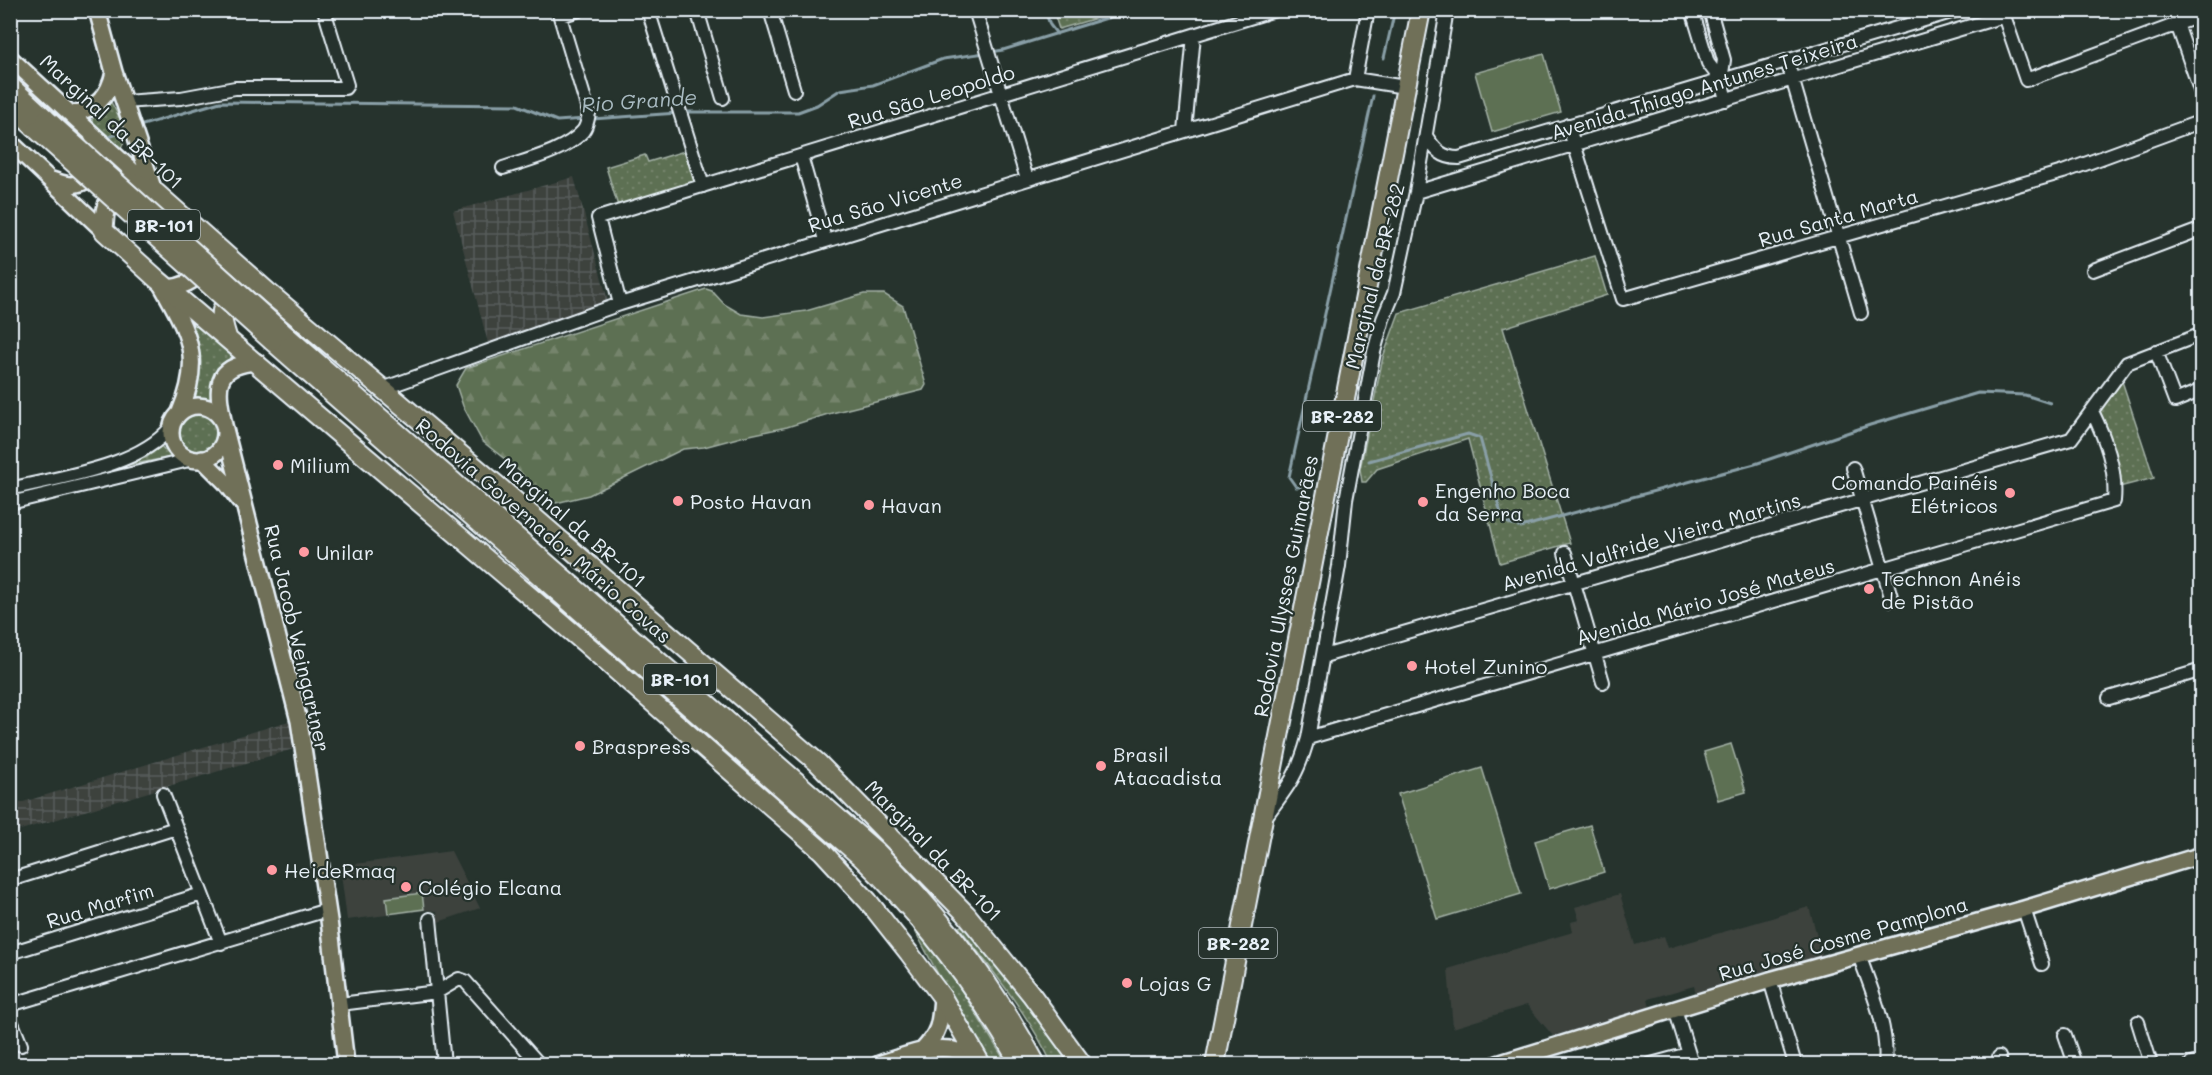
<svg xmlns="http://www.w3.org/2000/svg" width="2212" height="1075" font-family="Mali,sans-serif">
  <defs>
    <pattern id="industrial-grid" width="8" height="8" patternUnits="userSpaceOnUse" patternTransform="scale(1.5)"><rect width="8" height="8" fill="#3c423e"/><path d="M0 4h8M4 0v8" fill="none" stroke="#585e5b"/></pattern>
    <pattern id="grass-dots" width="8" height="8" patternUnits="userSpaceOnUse" patternTransform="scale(1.5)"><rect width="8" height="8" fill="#5d6f52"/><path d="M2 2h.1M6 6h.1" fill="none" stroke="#74846c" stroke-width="1.8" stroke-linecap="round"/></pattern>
    <pattern id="forest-firs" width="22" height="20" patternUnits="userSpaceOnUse" patternTransform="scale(1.5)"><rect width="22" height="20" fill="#5d6f52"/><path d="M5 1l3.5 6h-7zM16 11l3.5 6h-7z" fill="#74846c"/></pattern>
  </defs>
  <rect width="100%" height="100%" fill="#26332d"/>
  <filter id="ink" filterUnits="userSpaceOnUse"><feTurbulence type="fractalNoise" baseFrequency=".0167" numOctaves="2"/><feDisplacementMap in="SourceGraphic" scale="12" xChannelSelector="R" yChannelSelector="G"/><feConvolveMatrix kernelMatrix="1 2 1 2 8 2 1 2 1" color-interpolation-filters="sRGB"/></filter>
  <g filter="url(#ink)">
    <path fill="#3c423e" d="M451 851 480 908 438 922 437 911 427 910 347 920 340 866Z
      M1620 894 1635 945 1664 936 1668 948 1809 907 1823 957 1696 994 1694 986 1648 999 1650 1009 1553 1036 1527 1005 1453 1028 1448 969 1573 932 1571 922 1579 920 1575 907Z"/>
    <path fill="url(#industrial-grid)" d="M574 177 608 301 488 343 453 211Z
      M292 720 297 748 14 832 11 820 10 806Z"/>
    <path fill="url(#grass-dots)" stroke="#a2b0a5" stroke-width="1.5" d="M1053 10H1121V11L1059 29Z
      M111 102C120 119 132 134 119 151L88 123Z
      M688 150 698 181 618 206 606 167 645 155 648 162Z
      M1595 256 1607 295 1503 328 1570 543 1500 563 1468 439 1377 469 1366 482H1362L1360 469 1383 357 1399 313Z
      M189 317 235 355 217 368 213 386V404L204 400 195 401C200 371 197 346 189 317Z
      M2121 378 2154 478 2119 487 2096 411Z
      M175 432a21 21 0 1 1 42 0a21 21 0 1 1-42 0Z
      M161 446 171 457 124 466 147 457Z
      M963 925 998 964 1072 1064H1052C1029 1015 992 970 959 927Z
      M914 929 952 975 1007 1064H986Z"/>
    <path fill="url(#forest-firs)" stroke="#a2b0a5" stroke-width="1.5" d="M706 289 712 291 724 304 741 314 763 317 806 311 864 294H884L903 306 926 385 923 390 828 414 787 427 745 436 704 447 683 449 589 495 556 503 545 498 516 468 482 441 463 406 456 385 466 368Z"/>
    <path fill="#5d6f52" stroke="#a2b0a5" stroke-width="1.5" d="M1544 54 1561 112 1492 132 1475 73Z
      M1731 744 1746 792 1718 800 1704 752Z
      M1482 768 1521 894 1437 919 1398 794Z
      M1590 825 1604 872 1549 889 1535 841Z
      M422 893 424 909 388 914 386 898Z"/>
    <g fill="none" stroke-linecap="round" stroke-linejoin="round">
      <path stroke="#899fa7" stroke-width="3" d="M1045 10 1050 25 1057 34
        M991 52 1003 50 1133 10
        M1384 58 1395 10
        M685 112H798L817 105 840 90 873 85 943 59 985 53
        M592 119 678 113
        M136 127 220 102 517 105 557 121 585 119
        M109 137 120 133
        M1369 461 1468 434 1480 438 1503 521 1521 527 1755 464 1870 425 1978 393 2025 395 2050 403
        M1308 487H1296L1289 477 1373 96"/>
      <g stroke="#e8f1f8" stroke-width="16">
        <path id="minor" d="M648 10 703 186
          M697 10 723 98
          M770 10 794 90
          M975 10 1027 179
          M1692 10 1708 63 1721 80
          M1710 10 1724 60 1721 80 1726 100
          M2002 10 2026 80 2202 15
          M560 16 579 10
          M2177 24 2202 96
          M1787 61 1861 313
          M1355 79 1368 10
          M124 102 181 98 235 88H345L347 85 324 10
          M1568 125 1623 299 2063 172 2202 121
          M1185 131 1194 35
          M1426 136C1435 150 1442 158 1459 158L1958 10
          M801 156 825 240
          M503 168C527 160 566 151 583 131 587 126 588 119 589 113L558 10
          M1416 192 2004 16
          M2093 270 2202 229
          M620 304 598 218 1275 10
          M2156 351 2175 401 2202 390
          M382 389 620 304 1355 79 1405 87
          M1853 468 1892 600
          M10 489C59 477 139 467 171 427
          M10 503 193 459
          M1565 553 1603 682
          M1324 656 2071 439 2127 363 2202 334
          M2109 698 2202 670
          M1308 738 2114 501C2117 469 2105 438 2092 411
          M163 794 221 943
          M1266 816C1288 787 1298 775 1308 738L1339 566 1346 500 1374 352 1383 319 1394 293 1416 192 1447 10
          M10 880 176 828
          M2024 909 2042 964
          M430 919 444 1064
          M10 953 202 894
          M1859 955C1871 989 1889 1028 1885 1064
          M1770 980 1795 1064
          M340 1004 437 992 459 979 465 981 539 1064
          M10 1005 327 910
          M1675 1009 1692 1064
          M10 1018 21 1045
          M2138 1022 2151 1064
          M2065 1035 2075 1064
          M1999 1057 2001 1064
          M1651 1064 1688 1054
          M2191 1064 2202 1061"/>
      </g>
      <g stroke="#e8f1f8" stroke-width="20">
        <path id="major" d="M97 10 114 72 153 188
          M10 58 151 188
          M72 114C96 109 109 97 114 72
          M10 142 104 231
          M52 180C58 182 65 185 71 185 100 183 104 156 92 135
          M162 286C189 334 203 358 180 412
          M168 288C198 285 211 267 207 238
          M257 362C211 365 217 390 224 425L299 721 329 920 346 1064
          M171 433a27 27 0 1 1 54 0a27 27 0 1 1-54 0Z
          M202 459 226 483 240 501
          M922 1051C940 1032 940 1023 942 997
          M879 1064C901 1057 926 1046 950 1049 960 1051 969 1056 978 1059
          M1497 1064 1770 980 2024 909 2202 855"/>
      </g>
      <g stroke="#e8f1f8" stroke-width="22">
        <path id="highway" d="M10 86 46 119
          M10 105 37 130
          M281 331 878 853C941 916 994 985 1036 1064
          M227 337C220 314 217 306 238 290
          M272 341 862 858C925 919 977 988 1020 1064
          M981 1064 942 997 909 953 868 901 822 851 586 644 158 280 104 231C103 216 108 188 125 184 134 181 145 186 153 190L269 293 499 487 818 763 966 914 1031 994 1082 1064
          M1215 1064 1421 10"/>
      </g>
      <use href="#minor" stroke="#26332d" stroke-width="12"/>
      <use href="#major" stroke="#706f59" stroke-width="15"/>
      <use href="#highway" stroke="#706f59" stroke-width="18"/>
      <g stroke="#e8f1f8" stroke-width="22" stroke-linecap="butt">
        <path id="highway-bridge" d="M46 119 281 331
          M37 130 272 341"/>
      </g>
      <use href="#highway-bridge" stroke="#706f59" stroke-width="18"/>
    </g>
  </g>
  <g fill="#ff9aa2" stroke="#26332d" stroke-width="2">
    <circle cx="278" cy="465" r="6"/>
    <circle cx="2010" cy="493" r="6"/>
    <circle cx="678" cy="501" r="6"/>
    <circle cx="1423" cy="502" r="6"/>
    <circle cx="869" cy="505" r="6"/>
    <circle cx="304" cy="552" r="6"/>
    <circle cx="1869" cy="589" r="6"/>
    <circle cx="1412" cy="666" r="6"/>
    <circle cx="580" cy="746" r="6"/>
    <circle cx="1101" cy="766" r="6"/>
    <circle cx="272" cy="870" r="6"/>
    <circle cx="406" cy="887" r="6"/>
    <circle cx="1127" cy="983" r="6"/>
  </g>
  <g text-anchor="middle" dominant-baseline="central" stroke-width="4.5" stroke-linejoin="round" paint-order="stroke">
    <g fill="#26332d" stroke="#aeb8bb" stroke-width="1.5">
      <rect x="128" y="210" width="72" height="30" rx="4.5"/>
      <rect x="1303" y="401" width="78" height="30" rx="4.5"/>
      <rect x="644" y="664" width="72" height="30" rx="4.5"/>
      <rect x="1199" y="928" width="78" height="30" rx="4.5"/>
    </g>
    <g font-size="18" font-weight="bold" fill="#e8f1f8">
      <text x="164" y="225">BR-101</text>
      <text x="1342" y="416">BR-282</text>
      <text x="680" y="679">BR-101</text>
      <text x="1238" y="943">BR-282</text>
    </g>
    <g font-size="20" fill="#e8f1f8" stroke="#26332d">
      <text transform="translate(1704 86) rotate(-17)">Avenida Thiago Antunes Teixeira</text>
      <text transform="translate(931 96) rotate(-17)">Rua São Leopoldo</text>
      <text transform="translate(112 121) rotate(43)">Marginal da BR-101</text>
      <text transform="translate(885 202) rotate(-17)">Rua São Vicente</text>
      <text transform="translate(1838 217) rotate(-16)">Rua Santa Marta</text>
      <text transform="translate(1374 276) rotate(-76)">Marginal da BR-282</text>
      <text transform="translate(573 522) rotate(41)">Marginal da BR-101</text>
      <text transform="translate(544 530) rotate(41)">Rodovia Governador Mário Covas</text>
      <text transform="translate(1651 541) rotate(-16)">Avenida Valfride Vieira Martins</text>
      <text transform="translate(1285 586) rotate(-79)">Rodovia Ulysses Guimarães</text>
      <text transform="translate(1705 601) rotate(-16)">Avenida Mário José Mateus</text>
      <text transform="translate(298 638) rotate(77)">Rua Jacob Weingartner</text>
      <text transform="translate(934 850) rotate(46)">Marginal da BR-101</text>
      <text transform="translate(100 905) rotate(-17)">Rua Marfim</text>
      <text transform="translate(1843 938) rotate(-16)">Rua José Cosme Pamplona</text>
    </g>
    <g font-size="20" fill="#e8f1f8" stroke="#26332d" text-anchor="start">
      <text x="290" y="465">Milium</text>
      <text x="1998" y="482" text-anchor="end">Comando Painéis<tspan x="1998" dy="23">Elétricos</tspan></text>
      <text x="1435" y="490">Engenho Boca<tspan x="1435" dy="23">da Serra</tspan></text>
      <text x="690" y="501">Posto Havan</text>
      <text x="881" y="505">Havan</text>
      <text x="316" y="552">Unilar</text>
      <text x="1881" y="578">Technon Anéis<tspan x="1881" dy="23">de Pistão</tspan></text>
      <text x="1424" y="666">Hotel Zunino</text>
      <text x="592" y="746">Braspress</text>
      <text x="1113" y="754">Brasil<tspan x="1113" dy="23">Atacadista</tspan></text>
      <text x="284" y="870">HeideRmaq</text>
      <text x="418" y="887">Colégio Elcana</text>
      <text x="1139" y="983">Lojas G</text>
    </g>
    <g font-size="21" font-style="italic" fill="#a9bbc2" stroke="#26332d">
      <text transform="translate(639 100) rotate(-4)">Rio Grande</text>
    </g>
  </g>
  <rect width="2212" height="1075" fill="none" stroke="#26332d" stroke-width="36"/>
  <rect x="18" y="18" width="2176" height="1039" fill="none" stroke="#e8f1f8" stroke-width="2" filter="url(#ink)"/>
</svg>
